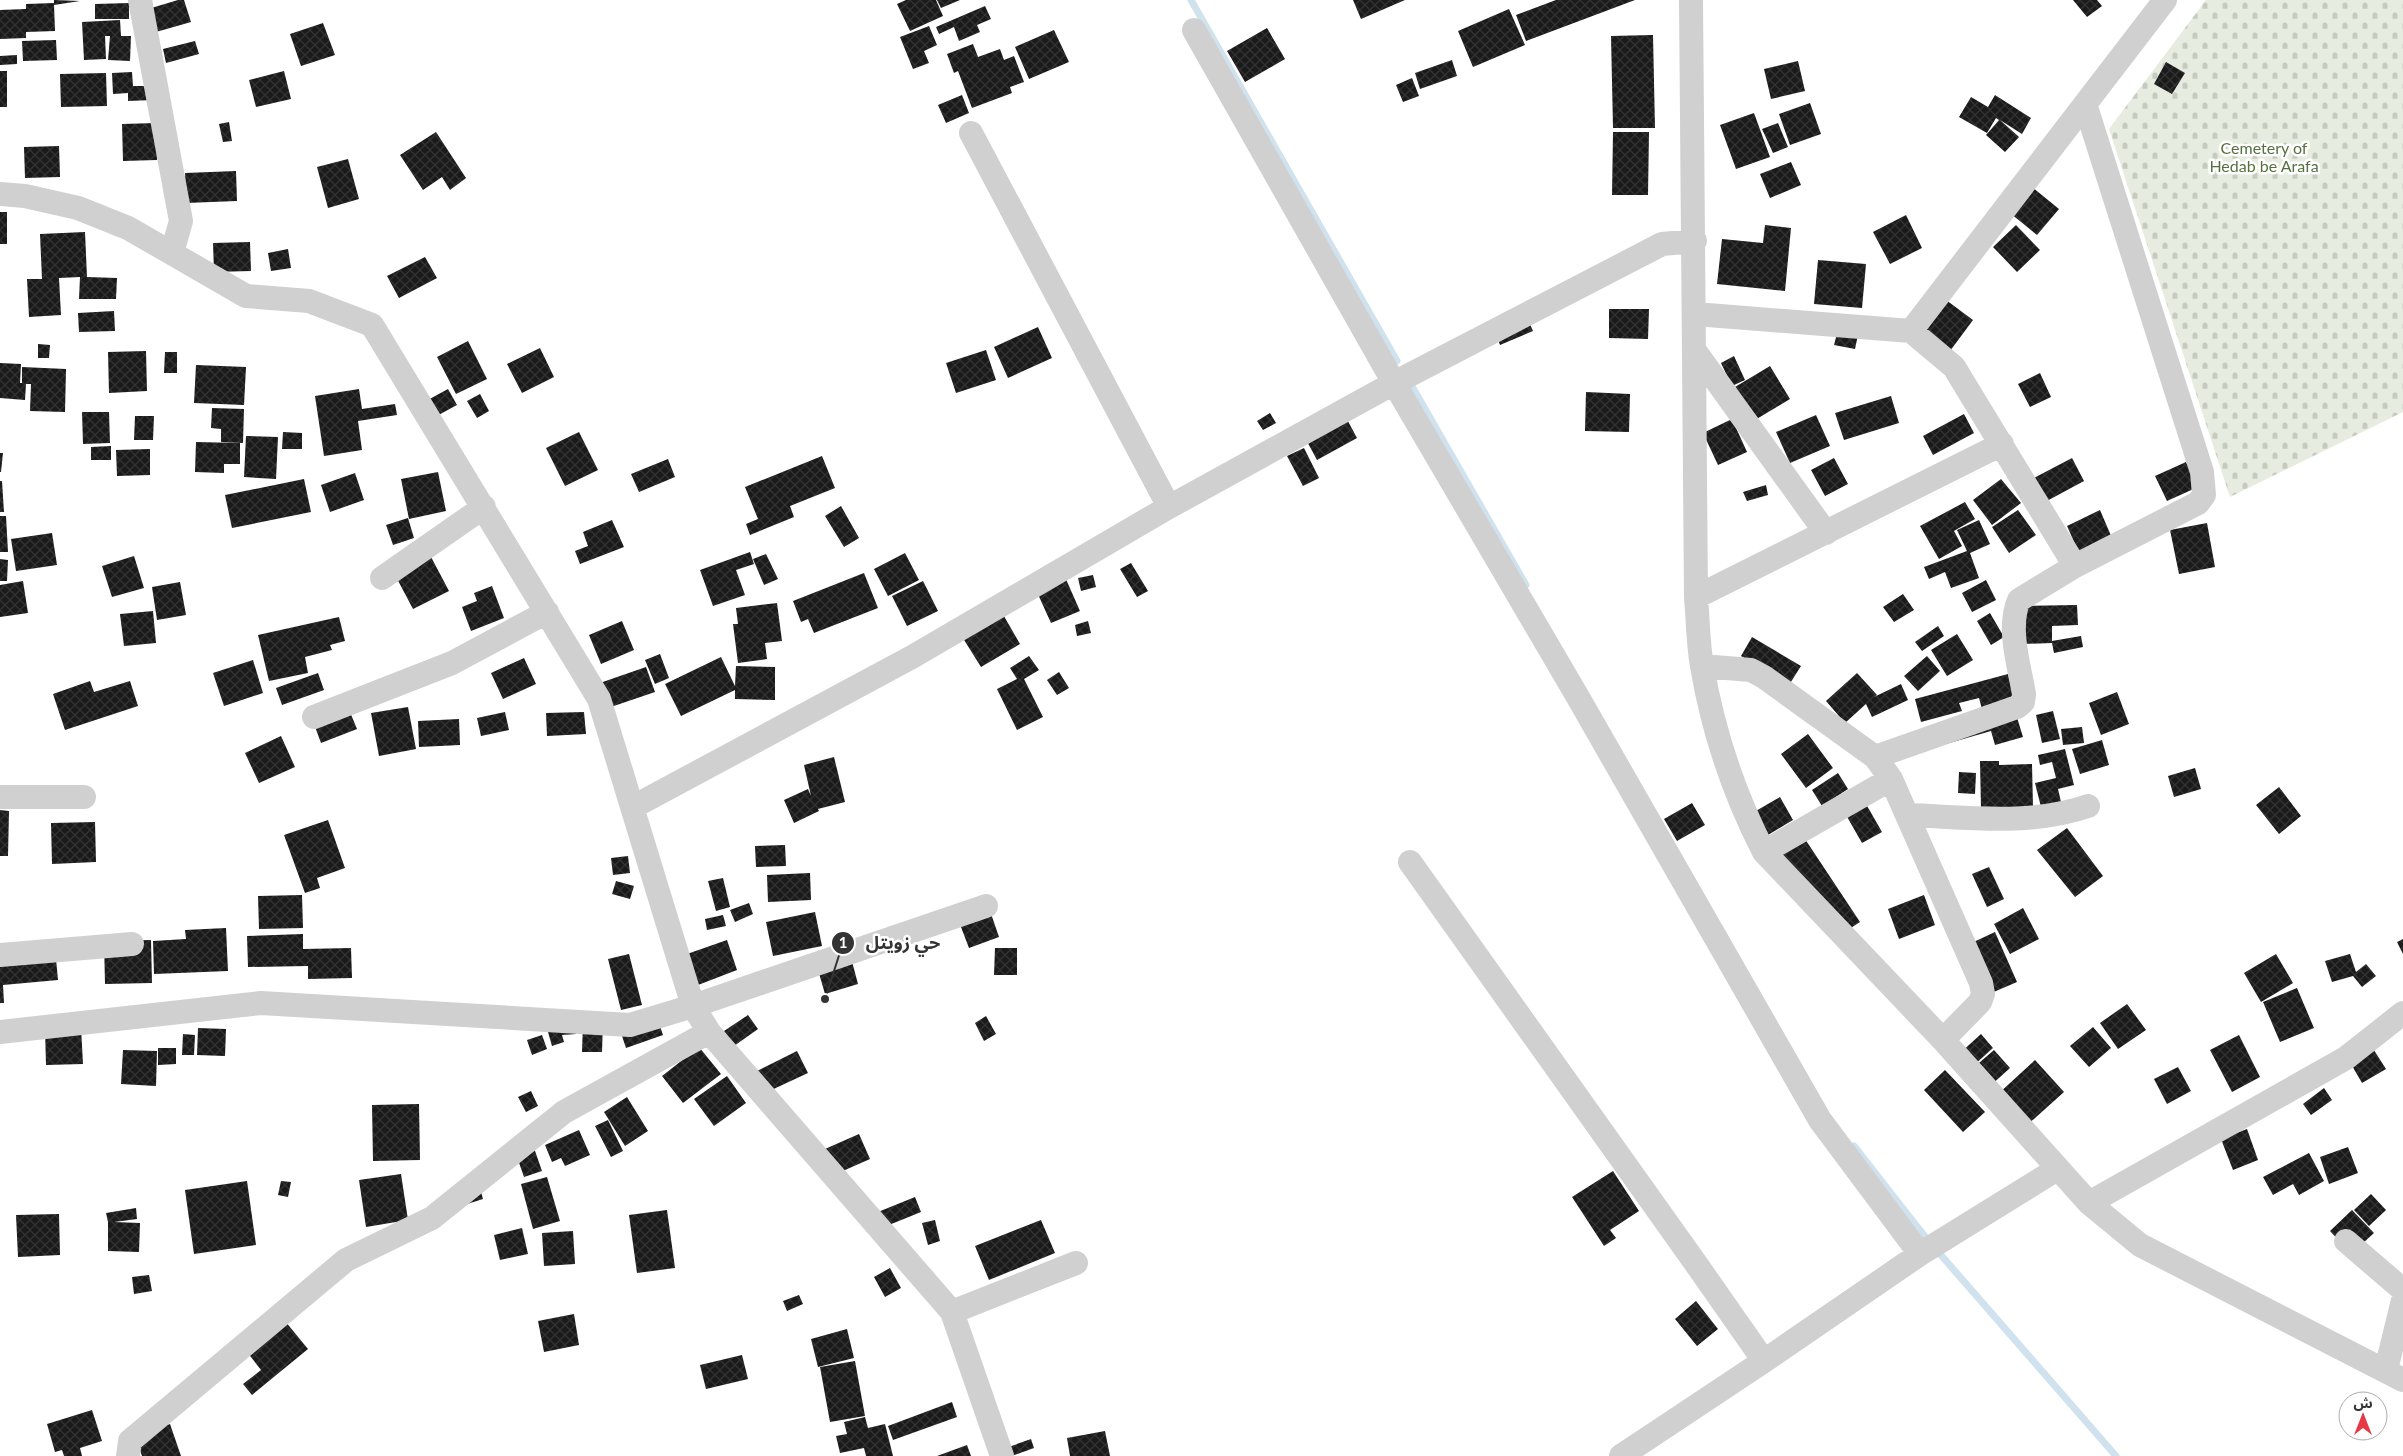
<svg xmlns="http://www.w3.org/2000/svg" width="2403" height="1456" font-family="Lato,'Noto Sans Arabic',sans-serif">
  <defs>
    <pattern id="cemetery-stones" width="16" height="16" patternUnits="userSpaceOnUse" patternTransform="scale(1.25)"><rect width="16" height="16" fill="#e6ecdf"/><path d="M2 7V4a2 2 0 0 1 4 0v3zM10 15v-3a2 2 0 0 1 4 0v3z" fill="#c6cbc0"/></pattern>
    <pattern id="building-cross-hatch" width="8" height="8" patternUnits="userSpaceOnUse" patternTransform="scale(1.25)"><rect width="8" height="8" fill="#1a1a1a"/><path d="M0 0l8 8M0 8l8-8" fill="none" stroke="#333"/></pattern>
  </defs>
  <rect width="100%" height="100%" fill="#fff"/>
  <path fill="url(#cemetery-stones)" d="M2206 0H2403V412L2230 497 2109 129Z"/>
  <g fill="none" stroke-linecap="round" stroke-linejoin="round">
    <path stroke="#cfe2ee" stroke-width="7" d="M1191 0 1397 361
      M1409 381 1526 585
      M1854 1146 1926 1238
      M1940 1254 2116 1456"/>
  </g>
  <path fill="url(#building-cross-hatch)" d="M54 0 80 1 54 5 55 31 26 32V38L0 39V10L26 9V4L54 3Z
    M178 0H184L191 22 156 32 148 9Z
    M906 0H936L943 16 910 31 897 4Z
    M937 0H960L941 8Z
    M1353 0H1405L1361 19Z
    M1556 0H1635L1526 41 1516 15Z
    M2073 0H2097L2102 6 2087 17Z
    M129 3V19H95V4Z
    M985 6 991 19 977 25 980 32 959 41 954 27 939 34 936 27Z
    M1509 9 1525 45 1473 67 1458 31Z
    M120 20 121 36H131L130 61 108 60 110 36H105L106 59 84 60 82 22Z
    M323 23 335 55 301 66 290 34Z
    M929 26 937 45 924 51 929 63 913 69 900 37Z
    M1267 28 1285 59 1245 82 1227 51Z
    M1054 30 1069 62 1029 79 1015 47Z
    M1653 35 1655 128H1613L1611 36Z
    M56 40 57 60 23 61 22 41Z
    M195 41 199 54 166 63 163 49Z
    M973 44 978 57 1000 49 1004 60 1014 56 1024 82 1010 87 1012 93 972 108 958 71 954 73 947 54Z
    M17 55V64L0 65V56Z
    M1452 60 1457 76 1420 89 1415 73Z
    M1798 61 1805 91 1771 99 1764 69Z
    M2166 62 2185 73 2172 94 2154 84Z
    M0 71H7V107H0Z
    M284 71 291 99 256 107 249 80Z
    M132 72 133 86H153V100L128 101V93L113 94 112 73Z
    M106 73 107 106 61 107 60 74Z
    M1412 78 1419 96 1403 102 1396 85Z
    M962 95 969 113 946 123 938 105Z
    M1995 95 2031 118 2022 134 2000 120 2019 137 2005 152 1986 135 1999 120 1996 118 1987 133 1959 117 1971 97 1988 107Z
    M1810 103 1821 134 1790 145 1779 114Z
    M1754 113 1770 157 1736 169 1720 125Z
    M229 122 232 141 223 142 219 124Z
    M156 123 157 160 123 161 122 124Z
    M1778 123 1788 147 1773 153 1762 129Z
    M436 132 466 178 450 190 442 177 423 190 400 155Z
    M1613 132H1649L1648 195H1612Z
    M59 146 60 177 25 178 24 147Z
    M348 159 359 199 328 208 317 167Z
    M1791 162 1801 185 1770 198 1760 174Z
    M236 171 237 201 186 203 185 173Z
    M2027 183 2059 209 2037 235 2005 209Z
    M0 212H7V244H0Z
    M1906 215 1922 248 1890 264 1873 232Z
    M1765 225 1791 228 1785 291 1717 284 1722 239 1763 243Z
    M2016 225 2040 250 2017 272 1993 247Z
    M85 232 87 277 117 278 116 299H79L80 277 59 278 61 315 29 317 27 279H42L40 234Z
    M250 242 251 271 214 272 213 243Z
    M288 249 291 268 271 271 268 253Z
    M425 257 437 278 399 298 387 276Z
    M1818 260 1866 264 1862 308 1814 304Z
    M1942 297 1973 320 1950 351 1919 327Z
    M1609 309H1649L1648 339 1609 338Z
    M114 311 115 331 79 332 78 313Z
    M1524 311 1533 331 1500 345 1492 324Z
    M1038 327 1052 358 1008 378 994 347Z
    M1838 330 1858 335 1855 349 1834 345Z
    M468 341 487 379 456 394 437 357Z
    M38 344 50 345 49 358H38Z
    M540 348 554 377 522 393 507 364Z
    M986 350 996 380 956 393 946 363Z
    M146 351 147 391 109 393 108 352Z
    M165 352H177V373H164Z
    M1734 356 1745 380 1732 386 1721 363Z
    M0 363 21 364 20 383H22V367L66 369 65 412 30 411 31 384H26L25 400 0 398Z
    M196 365 246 367 244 405 194 403Z
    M1770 366 1790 399 1755 420 1735 387Z
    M2040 373 2051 397 2030 407 2018 384Z
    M359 389 362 409 395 404 397 415 358 421 362 450 324 456 315 396Z
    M448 389 457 405 433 418 424 402Z
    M1586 392 1630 394 1629 432 1585 431Z
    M480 394 489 411 477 418 467 401Z
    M1891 396 1899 423 1844 440 1835 413Z
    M212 408 244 409 243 443 221 442V429L211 428Z
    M82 412H109L110 443 83 444Z
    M1343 412 1357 438 1317 460 1303 434Z
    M1270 413 1276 423 1263 430 1257 421Z
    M1964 414 1974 433 1933 455 1923 436Z
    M1816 415 1830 446 1790 463 1776 432Z
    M135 416H154L153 440H134Z
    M1732 419 1747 452 1718 465 1703 433Z
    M283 432 302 433V449H282Z
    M579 432 598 470 565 486 546 448Z
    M246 436 278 437 276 479 244 477Z
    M196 442 240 443V464H224V473L195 472Z
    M111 446V460H91V447Z
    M1304 448 1319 478 1303 486 1287 456Z
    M150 449V475L117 476 116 450Z
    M0 453H3L1 472H0Z
    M822 456 835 488 790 506 794 517 750 535 746 524 758 519 745 487Z
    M1834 458 1848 484 1825 496 1811 470Z
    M2072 458 2084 481 2045 502 2032 479Z
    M668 459 675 477 639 492 631 474Z
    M2186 462 2198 487 2167 501 2155 476Z
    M438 472 446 511 409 519 401 479Z
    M355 473 364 500 330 512 321 485Z
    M304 479 311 512 232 528 225 495Z
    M2001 479 2021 503 1992 525 1973 500Z
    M0 481H2L4 512H0Z
    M1766 485 1768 495 1747 501 1743 492Z
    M1965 502 1975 519 1952 532 1954 531 1962 546 1939 559 1920 526Z
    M841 506 859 538 844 547 825 516Z
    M2018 510 2036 535 2009 553 1992 527Z
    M2100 510 2112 538 2079 553 2067 526Z
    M0 516H6L8 552H0Z
    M408 518 414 538 393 545 386 525Z
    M612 520 624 547 580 564 575 551 588 546 583 532Z
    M1979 520 1990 544 1970 553 1979 578 1951 588 1945 572 1929 579 1924 567 1967 551 1957 530Z
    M2207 523 2215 567 2179 574 2170 530Z
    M52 533 57 565 16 571 11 539Z
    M750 552 754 564 736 570 745 595 713 606 700 570Z
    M905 553 919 580 888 596 874 569Z
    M766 554 778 579 764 585 753 559Z
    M430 555 449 591 413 609 394 573Z
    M134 556 144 588 112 597 102 566Z
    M0 559 8 560 7 581H0Z
    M1131 563 1148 591 1137 597 1120 569Z
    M864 573 878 608 814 633 808 619 801 622 793 601Z
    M1093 575 1096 587 1081 591 1078 578Z
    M1065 577 1080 611 1051 623 1036 590Z
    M1986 580 1996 600 1972 612 1962 593Z
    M23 581 28 613 0 617V585Z
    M923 581 938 611 907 626 892 596Z
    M180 582 186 615 157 620 152 587Z
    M492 586 504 618 471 631 462 607 477 601 474 593Z
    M1903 594 1914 610 1894 622 1883 607Z
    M777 603 782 641 765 643 767 659 738 663 733 624H738L736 608Z
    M2077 605 2078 625 2052 626V641L2081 636 2083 647 2054 653 2052 643 2021 644 2020 606Z
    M153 611 156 643 124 646 120 614Z
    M1001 611 1020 644 981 667 961 635Z
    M1990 613 2004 637 1991 645 1977 621Z
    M339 617 345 641 330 645 332 650 305 657 308 673 269 681 258 635Z
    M622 621 634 650 601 664 589 635Z
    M1088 621 1091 633 1077 636 1075 625Z
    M1938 626 1944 636 1922 651 1915 642Z
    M1957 634 1973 660 1947 676 1931 650Z
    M1752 637 1801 666 1789 685 1741 656Z
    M660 654 669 678 655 684 645 660Z
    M1029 656 1039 670 1024 679 1043 717 1017 730 997 689 1017 679 1010 668Z
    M1927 656 1940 671 1918 691 1904 676Z
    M721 657 735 686 736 666 775 667V700L735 699V690L681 716 665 684Z
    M524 658 536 684 503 699 491 673Z
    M253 660 263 693 224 706 213 673Z
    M646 667 655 692 605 709 597 684Z
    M1059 672 1069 688 1057 695 1047 680Z
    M318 673 324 690 282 705 276 688Z
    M1857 673 1877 695 1874 697 1901 684 1908 700 1872 717 1866 704 1845 723 1826 701Z
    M2008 674 2015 700 1982 709 1979 698 1959 703 1962 711 1921 722 1915 699Z
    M90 681 94 692 130 681 138 706 65 730 53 694Z
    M2117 692 2129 724 2101 735 2089 703Z
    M345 700 357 729 321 743 310 713Z
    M408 707 416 749 379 756 371 713Z
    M2015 711 2023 737 1995 745 1991 731 1946 744Z
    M2053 711 2060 739 2042 743 2036 715Z
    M505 712 509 730 481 736 477 718Z
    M584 712 586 734 547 736 546 713Z
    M459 719 460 745 419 747 418 721Z
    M2082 727 2084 743 2063 745 2061 729Z
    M1808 734 1833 768 1806 788 1781 754Z
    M281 736 295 767 259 783 245 753Z
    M2102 740 2109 765 2080 774 2072 749Z
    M2065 749 2074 785 2058 789 2061 802 2041 807 2035 783 2056 778 2052 762 2040 765 2038 755Z
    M834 757 845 802 818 809 819 811 794 823 784 800 808 789 811 796 804 765Z
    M1980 761H1999V765L2032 764 2033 807 1981 808Z
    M2195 768 2201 789 2174 797 2168 776Z
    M1959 772 1976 773 1975 794 1958 793Z
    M1838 773 1848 789 1822 806 1812 790Z
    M2279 787 2301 816 2279 834 2256 805Z
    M1780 797 1793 820 1768 835 1754 812Z
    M1692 803 1705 825 1677 841 1664 819Z
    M1866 804 1882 832 1862 843 1846 815Z
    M0 810 9 811 8 856H0Z
    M328 820 345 868 317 878 320 888 305 893 284 835Z
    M95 822 96 862 52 864 51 823Z
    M2067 828 2103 876 2075 897 2037 850Z
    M1803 836 1860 922 1834 939 1777 853Z
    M785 845 786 866 756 867 755 846Z
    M628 856 630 873 613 875 611 858Z
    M1989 867 2004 899 1987 907 1972 874Z
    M810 873 811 900 768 902 767 875Z
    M723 878 730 907 716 911 708 881Z
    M616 881 634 886 630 899 612 894Z
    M302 895 303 928 259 929 258 896Z
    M1924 895 1935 925 1899 939 1888 909Z
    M987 902 999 937 969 948 956 914Z
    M749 903 753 914 735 922 730 910Z
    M2023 908 2039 939 2010 954 1994 924Z
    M815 912 822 946 773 956 766 922Z
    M723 915 726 926 707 930 705 919Z
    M226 928 228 971 154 974 153 941 186 939 185 930Z
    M1995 932 2017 982 1989 994 1965 946Z
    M303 934V949L351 948 352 978 308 979V966L248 967 247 936Z
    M2403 939V954L2397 942Z
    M151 940 152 983 105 984 104 941Z
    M727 940 737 970 698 985 687 954Z
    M55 948 58 980 3 985 4 1003H0V953Z
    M995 948H1017V975H994Z
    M629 954 642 1005 621 1010 608 959Z
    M850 954 858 984 825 994 816 963Z
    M2276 954 2293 983 2261 1002 2244 973Z
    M2350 954 2356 972 2366 964 2376 976 2362 987 2353 976 2332 982 2325 961Z
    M2297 988 2314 1028 2280 1042 2263 1002Z
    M2127 1004 2146 1030 2118 1049 2100 1023Z
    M655 1011 663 1035 626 1048 618 1024Z
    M748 1015 758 1029 734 1046 724 1031Z
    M986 1016 996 1034 984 1041 975 1023Z
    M583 1022 603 1023 602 1052H582Z
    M562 1024H576V1034L562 1035 564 1042 552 1046 548 1032 561 1029 562 1034Z
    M81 1027 83 1064 46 1065 45 1028Z
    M2093 1027 2111 1048 2089 1067 2070 1046Z
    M198 1028 226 1029 225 1056 197 1055Z
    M183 1034 195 1035 194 1055H182Z
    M1981 1034 1993 1048 1972 1067 1959 1054Z
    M542 1035 547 1049 532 1055 527 1040Z
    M2239 1035 2260 1077 2232 1092 2210 1050Z
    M2370 1044 2386 1069 2362 1083 2347 1057Z
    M699 1047 721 1074 683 1103 662 1076Z
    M158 1048H176V1064L158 1065Z
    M123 1050 157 1051 156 1086 121 1084Z
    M1994 1050 2010 1068 1989 1087 1972 1069Z
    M797 1051 808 1073 765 1093 755 1072Z
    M2035 1060 2064 1092 2026 1126 1997 1095Z
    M2178 1067 2191 1091 2167 1104 2154 1079Z
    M1945 1070 1985 1112 1963 1132 1924 1090Z
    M727 1076 746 1103 714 1126 694 1099Z
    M2324 1088 2332 1100 2311 1115 2303 1104Z
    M531 1091 538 1106 526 1112 518 1097Z
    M627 1097 648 1131 625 1146 604 1112Z
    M419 1104 420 1160 373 1161 372 1105Z
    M608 1120 623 1151 611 1157 595 1126Z
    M2247 1129 2258 1160 2233 1170 2221 1139Z
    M579 1130 590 1155 565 1166 561 1158 552 1162 545 1145Z
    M859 1134 870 1159 836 1174 825 1149Z
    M2348 1147 2358 1173 2329 1184 2320 1157Z
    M534 1148 542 1171 524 1177 516 1154Z
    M2309 1153 2324 1181 2299 1195 2293 1184 2273 1195 2263 1177Z
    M1613 1171 1639 1211 1610 1230 1616 1238 1604 1246 1572 1197Z
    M401 1174 408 1220 366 1227 359 1180Z
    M547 1177 560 1221 533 1229 521 1184Z
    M247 1181 256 1245 194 1254 185 1190Z
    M281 1181 291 1182 288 1197 278 1195Z
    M480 1188 483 1199 464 1205Z
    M2371 1194 2386 1210 2369 1226 2354 1210Z
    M915 1197 921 1212 884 1227 878 1212Z
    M136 1208 137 1219 114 1222 140 1223 139 1252 108 1251V1222L106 1213Z
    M667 1210 675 1268 637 1273 629 1215Z
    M2352 1210 2374 1233 2351 1254 2330 1231Z
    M59 1214 60 1255 18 1257 16 1215Z
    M935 1220 940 1241 928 1245 922 1223Z
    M1041 1220 1055 1253 989 1280 975 1246Z
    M522 1228 528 1254 500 1260 494 1235Z
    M573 1231 575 1264 544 1266 542 1233Z
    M890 1268 901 1288 885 1297 874 1277Z
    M149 1275 152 1291 134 1294 132 1277Z
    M799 1295 803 1304 787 1311 783 1301Z
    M1696 1301 1718 1329 1697 1346 1675 1319Z
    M574 1314 579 1345 544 1352 538 1321Z
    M285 1321 308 1349 252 1395 243 1384 261 1370 247 1352Z
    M847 1329 854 1358 818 1367 811 1339Z
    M742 1355 748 1379 706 1389 700 1365Z
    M855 1361 865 1416 830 1422 820 1367Z
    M952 1402 957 1417 893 1440 888 1426Z
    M92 1410 102 1441 80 1448 82 1456H64L62 1450 55 1452 47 1424Z
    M865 1417 868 1428 885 1424 893 1456H866L864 1448 840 1453 836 1436 847 1434 844 1422Z
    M170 1424 181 1456H142L135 1436Z
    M1105 1431 1110 1456H1070L1067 1438Z
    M1031 1439 1034 1448 1012 1456 1003 1449Z
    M967 1445 971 1456H937Z"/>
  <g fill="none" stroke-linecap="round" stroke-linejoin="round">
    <path stroke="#d0d0d0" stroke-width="24" d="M140 0 181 221 172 253
      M1691 0 1696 597C1698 620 1698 644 1702 666 1713 731 1734 794 1764 852L1943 1040 2089 1203 2140 1245 2403 1380
      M1194 30 1394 383 1579 699 1820 1120 1920 1254
      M971 133 1169 507
      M0 194 25 196 78 208 128 228 246 296 309 301 372 325 599 699 693 1006 709 1032 952 1312 1002 1456
      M1695 314 1911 331 1954 367 2075 566
      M1911 331 2165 0
      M1695 351 1826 533
      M382 578 484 507
      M1696 597 2002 444
      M1702 666 1751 670 1764 677 1875 757 1891 779 1981 983 1983 994 1980 1002 1943 1040
      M314 717 452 663 547 612
      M1875 757 2017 707 2023 702 2024 694C2019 665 2007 627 2019 600L2075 566 2198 503 2204 495 2202 472 2085 104
      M0 797H84
      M633 807 912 657 1169 507 1394 383 1662 244 1695 241
      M1907 815C1967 817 2031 826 2088 806
      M1764 852 1891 779
      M1410 862 1699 1268 1764 1361
      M0 955 132 944
      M0 1032 261 1003 630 1025 693 1006 986 906
      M2089 1203 2346 1058 2403 1013
      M2346 1241 2403 1290
      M952 1312 1076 1263
      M2386 1370 2403 1300
      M128 1456 130 1441 346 1260 432 1218 564 1112 709 1032
      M1621 1456 1764 1361 1920 1254 2057 1169"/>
  </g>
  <g text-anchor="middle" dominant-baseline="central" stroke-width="5" stroke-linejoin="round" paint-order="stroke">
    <g font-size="16" fill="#56703f" stroke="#fff">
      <text x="2264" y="147">Cemetery of<tspan x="2264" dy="18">Hedab be Arafa</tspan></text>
    </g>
  </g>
  <path fill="none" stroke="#333" stroke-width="2" d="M825 999L843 943"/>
  <g fill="#333" stroke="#fff" stroke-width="2">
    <circle cx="825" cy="999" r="5"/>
    <circle cx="843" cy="943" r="12"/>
  </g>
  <g font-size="15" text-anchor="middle" font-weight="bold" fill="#fff">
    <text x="843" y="948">1</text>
  </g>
  <g font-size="18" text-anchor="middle" font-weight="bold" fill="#333" stroke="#fff" stroke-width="5" stroke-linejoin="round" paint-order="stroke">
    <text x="903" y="949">حي زويتل</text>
  </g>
  <g transform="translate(2363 1416)"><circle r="24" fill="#ffffff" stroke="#adadad"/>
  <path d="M0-4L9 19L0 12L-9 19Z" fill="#e63946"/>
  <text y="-8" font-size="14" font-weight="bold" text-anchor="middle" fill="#333333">ش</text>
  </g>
</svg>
